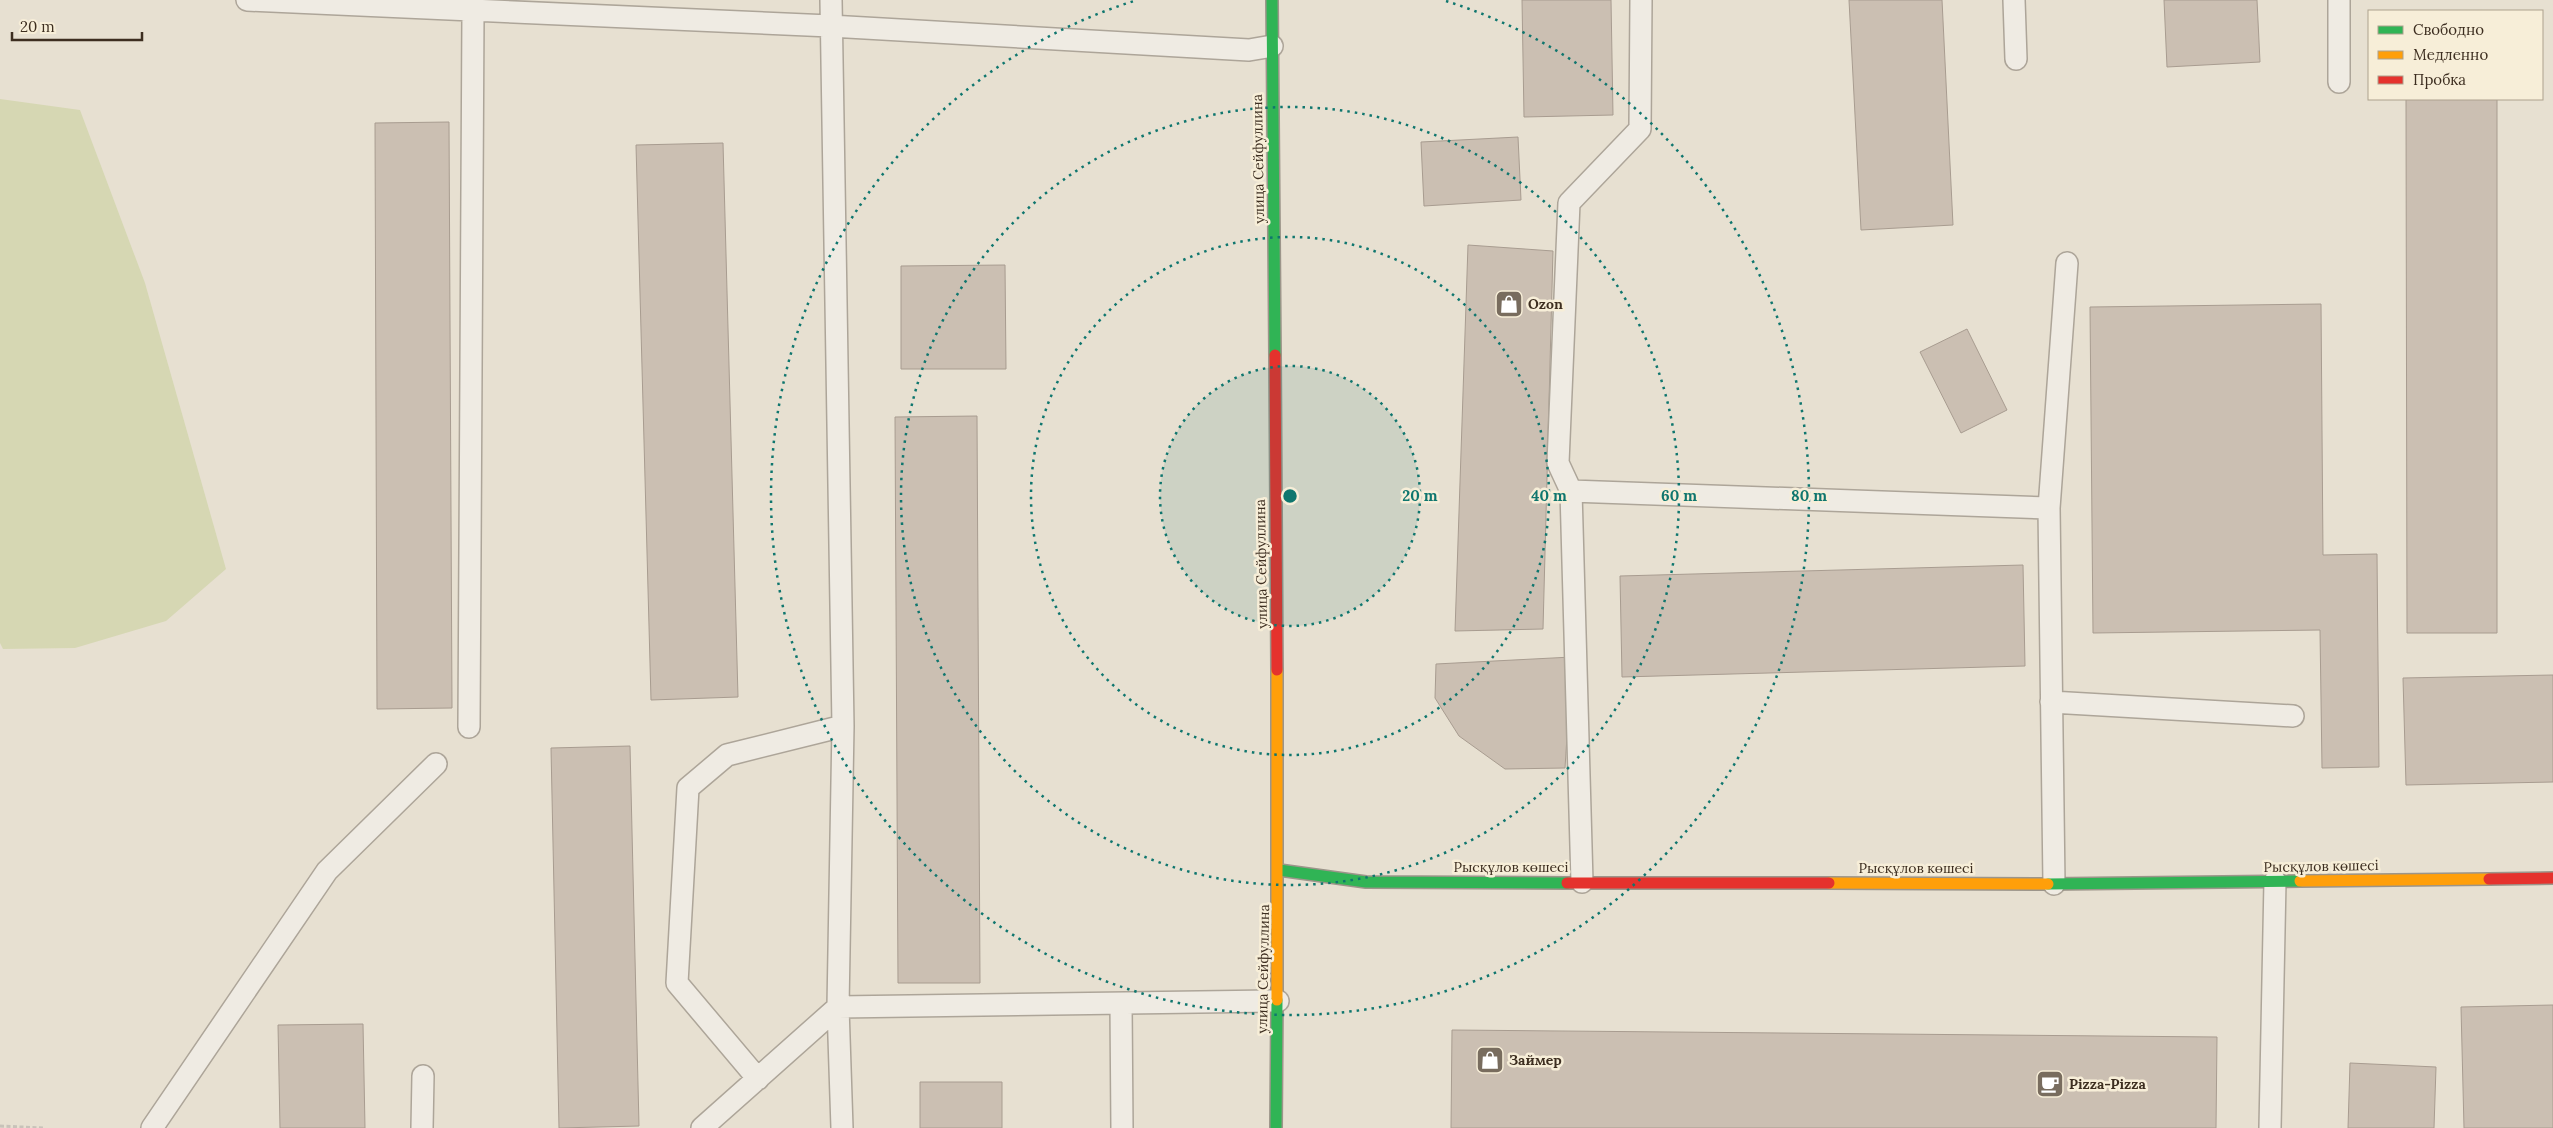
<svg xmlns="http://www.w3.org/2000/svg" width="2553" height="1128" font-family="Lora,serif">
  <rect width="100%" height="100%" fill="#e7e0d1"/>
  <path fill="#d6d7b3" d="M0 99 80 110 145 283 226 569 166 621 75 648 3 649 0 643Z"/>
  <path fill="#cbbfb2" stroke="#a89c90" d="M1522 0H1611L1613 115 1524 117Z
    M1849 0H1942L1953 225 1861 230Z
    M2164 0H2257L2260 62 2167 67Z
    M2406 99H2497V633H2407Z
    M449 122 452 708 377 709 375 123Z
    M1518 137 1521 200 1424 206 1421 142Z
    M723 143 738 697 651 700 636 145Z
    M1468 245 1553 251 1543 629 1455 631Z
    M1005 265 1006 369H901V266Z
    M2321 304 2323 555 2377 554 2379 767 2322 768 2320 630 2093 633 2090 307Z
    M1967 329 2007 410 1961 433 1920 352Z
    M977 416 980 983H898L895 417Z
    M2023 565 2025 666 1622 677 1620 576Z
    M1572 657 1565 768 1505 769 1459 736 1435 698 1436 664Z
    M2553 675V782L2406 785 2403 678Z
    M630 746 639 1126 559 1128 551 748Z
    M2553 1005V1128H2464L2461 1007Z
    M363 1024 365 1128H280L278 1025Z
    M1452 1030 2217 1037 2216 1128H1451Z
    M2350 1063 2436 1067 2434 1128H2348Z
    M920 1082H1002V1128H920Z"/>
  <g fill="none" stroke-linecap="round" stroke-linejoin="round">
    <g stroke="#ada599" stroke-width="24">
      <path id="lane" d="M247 0 830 26 1249 50 1272 46
        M831 0 843 726 838 1007 842 1128
        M1641 0 1640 129 1569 203 1558 463 1571 491 2049 508 2054 884
        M2014 0 2016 59
        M2339 0V82
        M1571 491 1582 882
        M2049 508 2067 263
        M2051 702 2293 716
        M469 727 473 12
        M1121 1004 1122 1128
        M758 1079 677 983 688 788 727 755 843 726
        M152 1128 327 871 436 764
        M422 1128 423 1076
        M702 1128 838 1007 1278 1001
        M2270 1128 2275 881"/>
    </g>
    <g stroke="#9c958a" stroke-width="14">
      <path id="fast" d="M1272 0 1275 355
        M1279 870 1366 882 1567 883
        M2048 884 2300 881
        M1276 1128 1277 1000"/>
    </g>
    <g stroke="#9c958a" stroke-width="14">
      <path id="slow" d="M1277 670V1000
        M2300 881 2489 879
        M1829 883 2048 884"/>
    </g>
    <g stroke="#9c958a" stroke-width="14">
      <path id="jam" d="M1275 355 1277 670
        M2489 879 2553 878
        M1567 883H1829"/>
    </g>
    <path stroke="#c8c2b9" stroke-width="3" stroke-dasharray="4 2.5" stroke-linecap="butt" d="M0 1126 43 1128"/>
    <use href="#lane" stroke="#efebe3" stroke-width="21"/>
    <use href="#fast" stroke="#30b455" stroke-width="11"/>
    <use href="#slow" stroke="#ff9f0a" stroke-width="11"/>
    <use href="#jam" stroke="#e5322d" stroke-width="11"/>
  </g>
  <circle cx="1290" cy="496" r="130" fill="#0f766e" fill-opacity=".12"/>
  <g fill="none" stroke="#0f766e" stroke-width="2.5" stroke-dasharray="2.5 5">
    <circle cx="1290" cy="496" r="130"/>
    <circle cx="1290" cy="496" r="259"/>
    <circle cx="1290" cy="496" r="389"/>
    <path d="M1446 1A519 519 0 1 1 1134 1"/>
  </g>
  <defs>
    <g id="shop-square" transform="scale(1.4375)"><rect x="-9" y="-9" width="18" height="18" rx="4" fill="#786c5e" stroke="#f7eed8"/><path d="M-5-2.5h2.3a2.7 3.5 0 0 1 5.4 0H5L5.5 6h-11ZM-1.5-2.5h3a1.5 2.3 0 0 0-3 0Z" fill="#fff"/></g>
    <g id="cafe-square" transform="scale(1.4375)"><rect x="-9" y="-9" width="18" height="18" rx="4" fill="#786c5e" stroke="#f7eed8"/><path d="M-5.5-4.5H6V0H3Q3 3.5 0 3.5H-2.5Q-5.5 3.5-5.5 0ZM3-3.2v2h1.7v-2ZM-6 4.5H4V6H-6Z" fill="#fff"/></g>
  </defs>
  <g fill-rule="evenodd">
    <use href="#shop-square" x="1509" y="304"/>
    <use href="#shop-square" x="1490" y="1060"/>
    <use href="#cafe-square" x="2050" y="1084"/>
  </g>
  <g text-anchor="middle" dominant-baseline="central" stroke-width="5" stroke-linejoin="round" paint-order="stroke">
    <g font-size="14" fill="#3d2e20" stroke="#f7eed8">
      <text transform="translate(1258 159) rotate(-91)">улица Сейфуллина</text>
      <text transform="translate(1261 564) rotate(-91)">улица Сейфуллина</text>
      <text transform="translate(2321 866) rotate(-1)">Рысқұлов көшесі</text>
      <text x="1511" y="867">Рысқұлов көшесі</text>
      <text x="1916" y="868">Рысқұлов көшесі</text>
      <text transform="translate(1263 969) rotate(-89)">улица Сейфуллина</text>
    </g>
    <g font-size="14" font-weight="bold" fill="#3d2e20" stroke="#f7eed8" text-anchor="start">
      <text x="1528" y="304">Ozon</text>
      <text x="1509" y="1060">Займер</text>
      <text x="2069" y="1084">Pizza-Pizza</text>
    </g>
  </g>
  <circle cx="1290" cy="496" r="8" fill="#0f766e" stroke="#f7eed8" stroke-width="2.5"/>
  <g font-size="15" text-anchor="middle" font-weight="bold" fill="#0f766e" stroke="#f7eed8" stroke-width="5" stroke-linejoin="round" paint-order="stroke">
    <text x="1420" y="501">20 m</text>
    <text x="1549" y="501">40 m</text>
    <text x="1679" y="501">60 m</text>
    <text x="1809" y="501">80 m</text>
  </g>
  <rect x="2368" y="10" width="175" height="90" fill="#f7eed8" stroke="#ada18e"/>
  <rect x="2378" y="26" width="25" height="8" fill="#30b455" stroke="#ada18e"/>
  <text x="2413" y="35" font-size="15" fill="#3d2e20">Свободно</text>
  <rect x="2378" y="51" width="25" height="8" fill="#ff9f0a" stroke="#ada18e"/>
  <text x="2413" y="60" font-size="15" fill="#3d2e20">Медленно</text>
  <rect x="2378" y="76" width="25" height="8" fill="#e5322d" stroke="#ada18e"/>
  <text x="2413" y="85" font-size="15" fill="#3d2e20">Пробка</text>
  <path d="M12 32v8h130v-8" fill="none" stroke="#3d2e20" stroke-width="2.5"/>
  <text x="20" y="32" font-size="15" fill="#3d2e20" stroke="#f7eed8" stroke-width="4" paint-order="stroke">20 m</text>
</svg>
